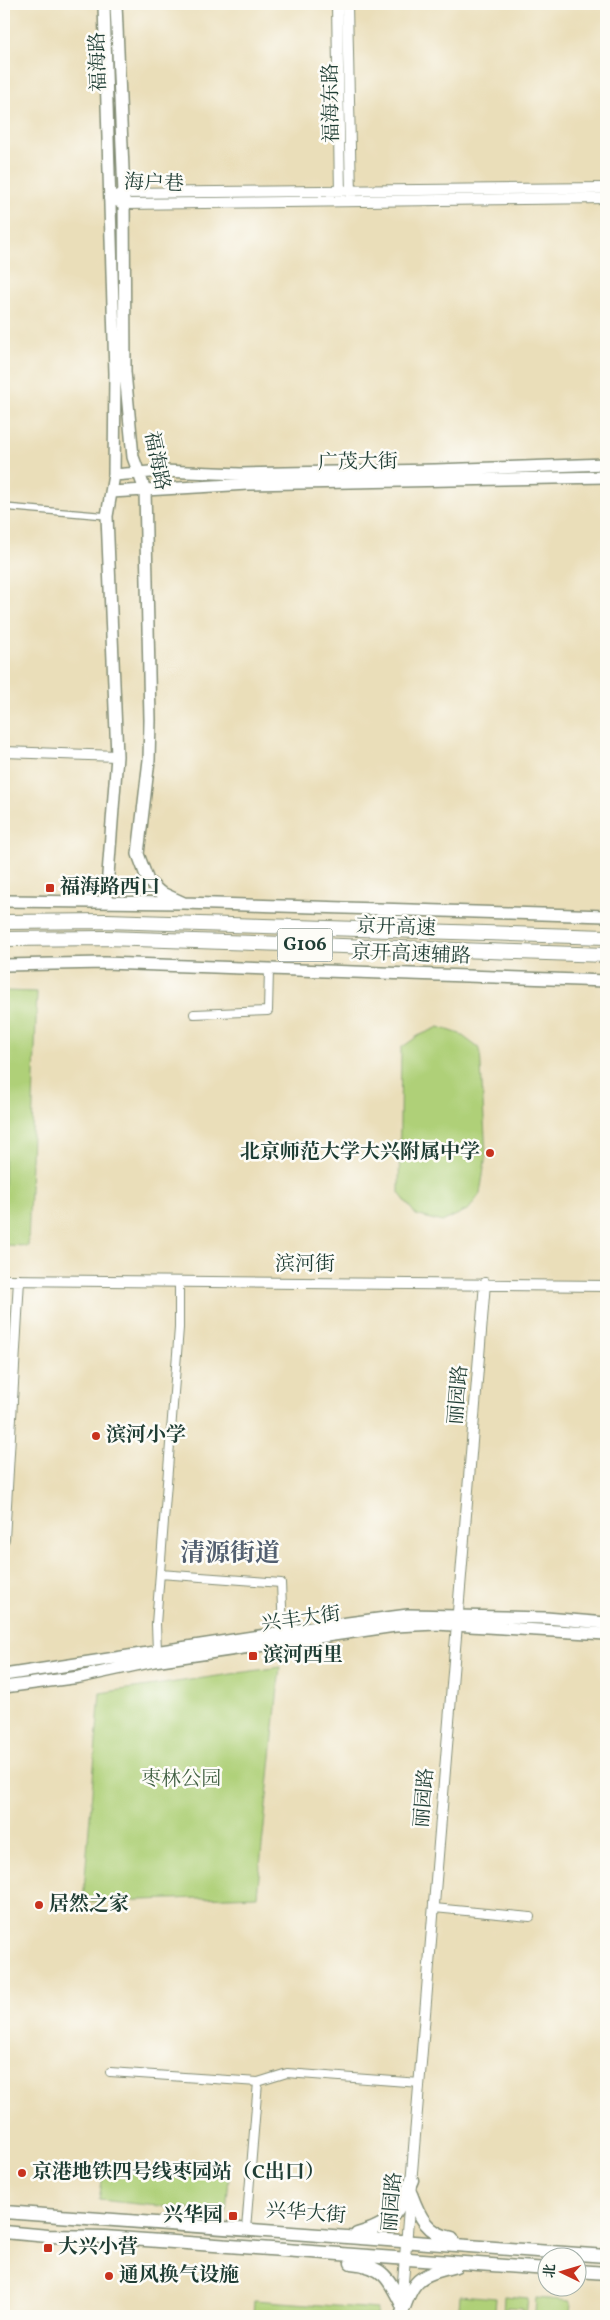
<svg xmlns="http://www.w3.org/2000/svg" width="610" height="2320" font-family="Vollkorn,'Noto Serif SC',serif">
  <rect width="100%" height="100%" fill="#fdfcf7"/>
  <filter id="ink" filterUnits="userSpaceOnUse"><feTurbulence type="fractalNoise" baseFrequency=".02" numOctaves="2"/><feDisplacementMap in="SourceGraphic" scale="10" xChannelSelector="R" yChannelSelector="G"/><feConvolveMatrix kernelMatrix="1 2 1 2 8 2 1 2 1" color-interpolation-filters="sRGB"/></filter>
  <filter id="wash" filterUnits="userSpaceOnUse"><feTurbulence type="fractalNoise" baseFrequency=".0096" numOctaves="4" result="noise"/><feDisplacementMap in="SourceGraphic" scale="20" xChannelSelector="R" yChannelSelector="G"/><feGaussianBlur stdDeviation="1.12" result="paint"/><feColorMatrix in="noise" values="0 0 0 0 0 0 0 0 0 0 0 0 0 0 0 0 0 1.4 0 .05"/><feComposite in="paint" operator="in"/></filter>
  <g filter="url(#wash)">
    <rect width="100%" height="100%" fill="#eadeb9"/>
    <path fill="#afd078" stroke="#678656" d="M4 991 37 992 28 1246 4 1245Z
      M439 1027 460 1034 480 1049 486 1155 480 1194 469 1209 442 1222 416 1215 399 1193 401 1048 418 1036Z
      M280 1667 257 1896 83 1902 100 1693Z
      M104 2169 229 2177 226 2213 99 2200Z
      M460 2295 496 2298 495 2311 459 2308Z
      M504 2296 528 2298 526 2316H522L523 2308 507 2307 506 2316H503Z
      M536 2298 571 2301 570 2316 535 2314Z
      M254 2300 377 2309 376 2316H253Z"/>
  </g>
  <g filter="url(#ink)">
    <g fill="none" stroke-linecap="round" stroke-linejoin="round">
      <g stroke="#848e76" stroke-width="8">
        <path id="pedestrian" d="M4 507 107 516"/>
      </g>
      <g stroke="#848e76" stroke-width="10">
        <path id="minor" d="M194 1014 268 1011 269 969
          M160 1574 281 1583 283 1632
          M157 1651 156 1624 179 1328V1281
          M434 1908 530 1917
          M110 2072 258 2082 287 2073 420 2083
          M246 2229 258 2082"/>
      </g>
      <g stroke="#848e76" stroke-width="12">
        <path id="tertiary" d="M337 4 340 195
          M347 4 351 196
          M118 195 124 193 606 188
          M109 198 124 204 606 198
          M4 752 117 756
          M4 1280 606 1286
          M4 1539 19 1280
          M401 2306 485 1283"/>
      </g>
      <g stroke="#848e76" stroke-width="14">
        <path id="secondary" d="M104 4 115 373 114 475 107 516 117 756 106 901
          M116 4 124 193 125 372 133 457 145 490 150 720 149 760 138 854 148 881 160 892 184 903
          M114 475 162 471 240 474 435 470 606 464
          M111 492 248 484 606 477
          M4 901 184 903 606 916
          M4 965 105 963 606 981
          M4 1675 318 1627 408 1615 546 1618 606 1623
          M4 1687 80 1677 154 1661 395 1626 436 1624 606 1634"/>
      </g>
      <g stroke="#848e76" stroke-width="15">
        <path id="primary" d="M411 2194C419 2216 427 2234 452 2238
          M4 2212 606 2256
          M4 2232 48 2236 104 2237 548 2269
          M357 2234C393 2224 398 2213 412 2180
          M351 2263C383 2266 389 2278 402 2305
          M578 2271 606 2273
          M401 2316C414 2278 417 2276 456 2266"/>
      </g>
      <g stroke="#848e76" stroke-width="16">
        <path id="motorway" d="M4 922 107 921 606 937
          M4 939 106 938 606 955"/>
      </g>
      <use href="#pedestrian" stroke="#fff" stroke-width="5.5"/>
      <use href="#minor" stroke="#fff" stroke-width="8"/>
      <use href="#tertiary" stroke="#fff" stroke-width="10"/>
      <use href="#secondary" stroke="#fff" stroke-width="11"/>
      <use href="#primary" stroke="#fff" stroke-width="12"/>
      <use href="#motorway" stroke="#fff" stroke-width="14"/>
    </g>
  </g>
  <g fill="#c8321e" stroke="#fdfcf7" stroke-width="2">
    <rect x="45" y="883" width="10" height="10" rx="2.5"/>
    <circle cx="490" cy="1153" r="5"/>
    <circle cx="96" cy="1436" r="5"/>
    <rect x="248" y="1651" width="10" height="10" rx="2.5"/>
    <circle cx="39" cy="1905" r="5"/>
    <circle cx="22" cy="2173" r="5"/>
    <rect x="228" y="2211" width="10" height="10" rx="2.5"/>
    <rect x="43" y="2243" width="10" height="10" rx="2.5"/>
    <circle cx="109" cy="2276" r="5"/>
  </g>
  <g text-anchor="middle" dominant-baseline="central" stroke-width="5" stroke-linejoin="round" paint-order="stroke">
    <rect fill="#fdfcf7" stroke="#62766e" stroke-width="1" x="277.5" y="928.5" width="55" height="33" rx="4"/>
    <g font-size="19" font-weight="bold" fill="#1f3d34">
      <text x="305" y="945">G106</text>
    </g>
    <g font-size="20" fill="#1f3d34" stroke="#fdfcf7">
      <text transform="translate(99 62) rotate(-92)">福海路</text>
      <text transform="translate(332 103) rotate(-91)">福海东路</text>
      <text transform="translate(154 184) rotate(2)">海户巷</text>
      <text transform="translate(156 461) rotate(79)">福海路</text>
      <text transform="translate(358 463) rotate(-1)">广茂大街</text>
      <text transform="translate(396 928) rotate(2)">京开高速</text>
      <text transform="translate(411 955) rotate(2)">京开高速辅路</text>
      <text x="305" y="1265">滨河街</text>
      <text transform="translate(459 1395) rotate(-85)">丽园路</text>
      <text transform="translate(301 1620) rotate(-8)">兴丰大街</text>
      <text transform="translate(425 1798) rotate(-85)">丽园路</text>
      <text transform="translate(393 2202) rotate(-85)">丽园路</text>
      <text transform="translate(306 2214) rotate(4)">兴华大街</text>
    </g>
    <g font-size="20" font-weight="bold" fill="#1f3d34" stroke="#fdfcf7" text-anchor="start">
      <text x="60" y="888">福海路西口</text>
      <text x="480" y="1153" text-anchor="end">北京师范大学大兴附属中学</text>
      <text x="106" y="1436">滨河小学</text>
      <text x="263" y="1656">滨河西里</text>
      <text x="49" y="1905">居然之家</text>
      <text x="32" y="2173">京港地铁四号线枣园站（C出口）</text>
      <text x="223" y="2216" text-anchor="end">兴华园</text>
      <text x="58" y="2248">大兴小营</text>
      <text x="119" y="2276">通风换气设施</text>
    </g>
    <g font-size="20" fill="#436245" stroke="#fdfcf7">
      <text x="181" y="1780">枣林公园</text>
    </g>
    <g font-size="25" font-weight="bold" fill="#525f70" stroke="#fdfcf7">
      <text x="230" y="1554">清源街道</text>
    </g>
  </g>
  <rect width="610" height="2320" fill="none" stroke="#fdfcf7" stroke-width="20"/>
  <g transform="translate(562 2272) rotate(275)"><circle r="24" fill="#fdfcf7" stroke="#a4b0a9"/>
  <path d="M0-4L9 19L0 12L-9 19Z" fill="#c8321e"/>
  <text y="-8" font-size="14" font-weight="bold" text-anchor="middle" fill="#1f3d34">北</text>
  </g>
</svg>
